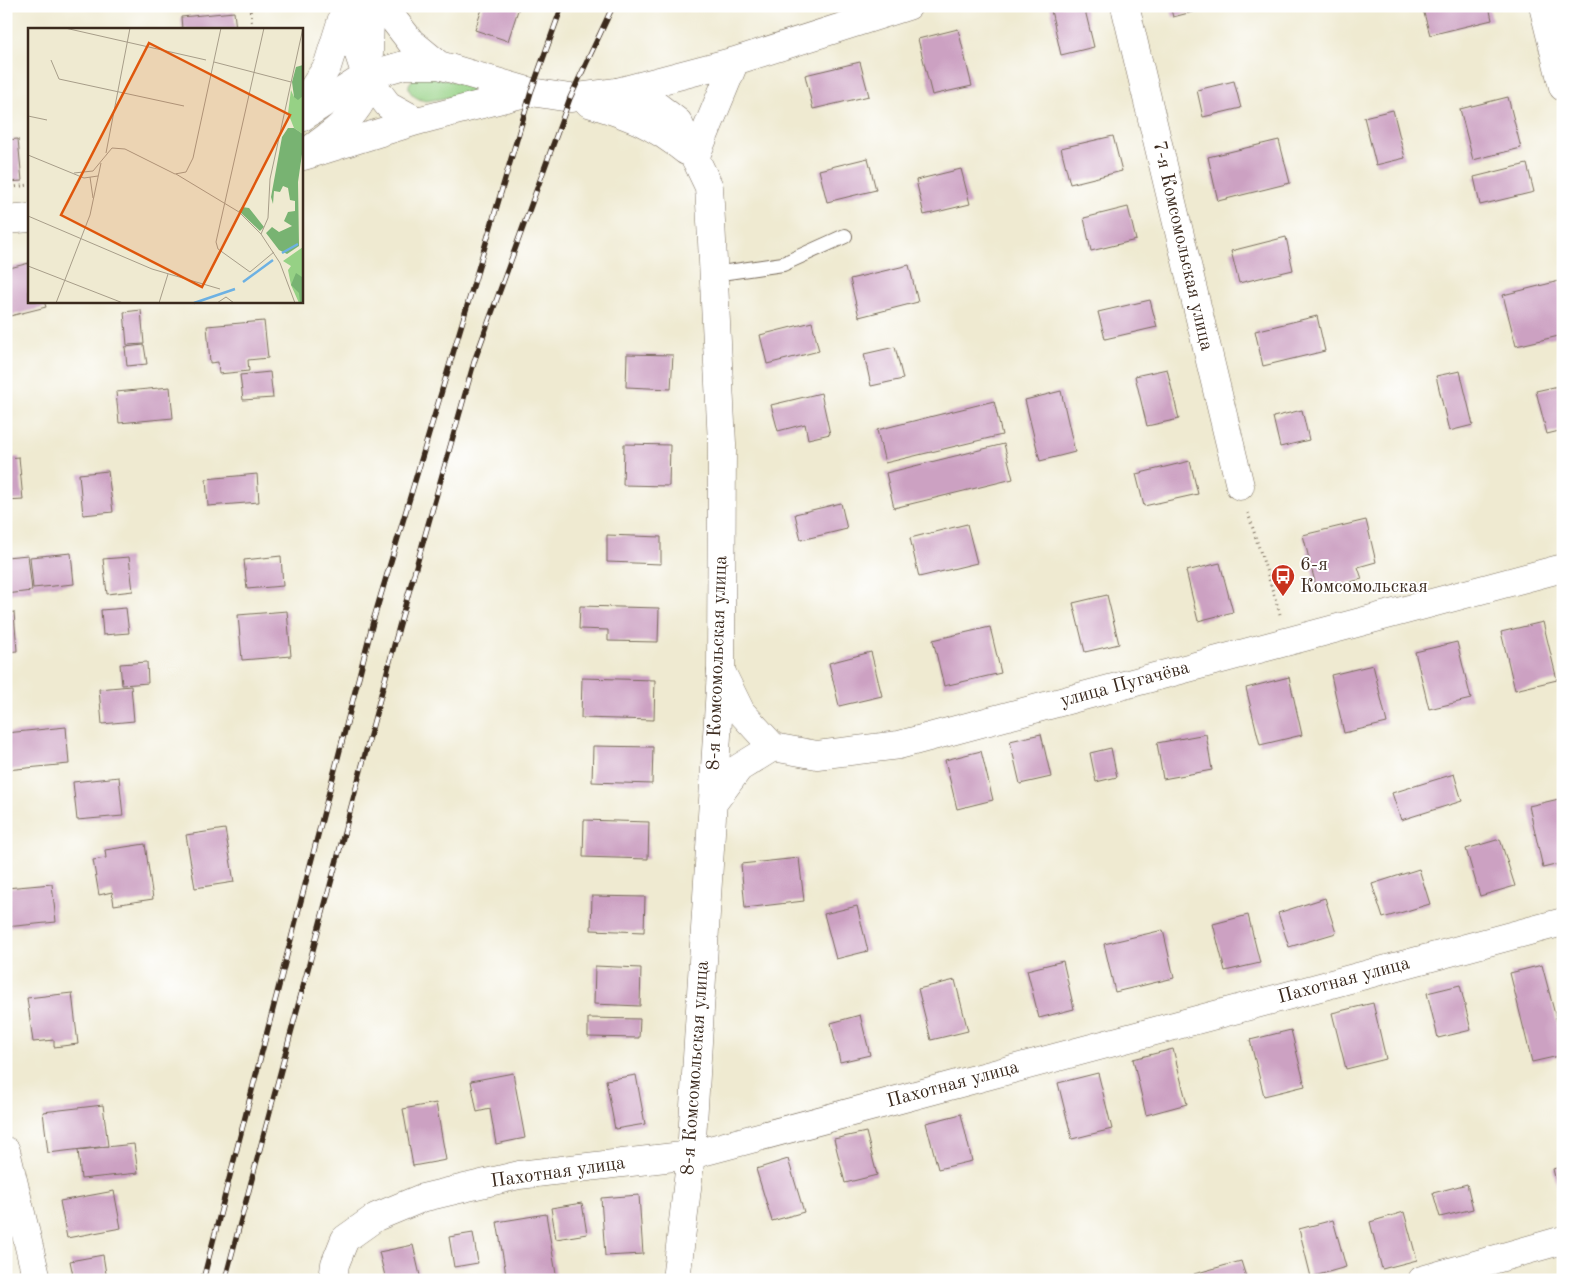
<svg xmlns="http://www.w3.org/2000/svg" width="1569" height="1286" font-family="'Old Standard TT',serif">
  <rect width="100%" height="100%" fill="#fff"/>
  <filter id="ink" filterUnits="userSpaceOnUse"><feTurbulence type="fractalNoise" baseFrequency=".02" numOctaves="2"/><feDisplacementMap in="SourceGraphic" scale="10" xChannelSelector="R" yChannelSelector="G"/><feConvolveMatrix kernelMatrix="1 2 1 2 8 2 1 2 1" color-interpolation-filters="sRGB"/></filter>
  <filter id="wash" filterUnits="userSpaceOnUse"><feTurbulence type="fractalNoise" baseFrequency=".0096" numOctaves="4" result="noise"/><feDisplacementMap in="SourceGraphic" scale="20" xChannelSelector="R" yChannelSelector="G"/><feGaussianBlur stdDeviation="1.12" result="paint"/><feColorMatrix in="noise" values="0 0 0 0 0 0 0 0 0 0 0 0 0 0 0 0 0 1.4 0 .05"/><feComposite in="paint" operator="in"/></filter>
  <g filter="url(#wash)">
    <rect width="100%" height="100%" fill="#efead1"/>
    <path fill="#96d185" stroke="#687e52" d="M424 75 495 90 426 101C406 97 401 80 424 75Z"/>
    <g id="blocks">
      <path fill="#cca1c2" d="M483 6 519 7 508 41 475 30Z
        M1050 6H1084L1094 47 1061 55Z
        M1170 6H1212V7L1173 17Z
        M1422 6H1489L1492 20 1430 35Z
        M234 12 236 29H182L181 17Z
        M958 29 972 86 932 95 918 39Z
        M860 62 869 96 813 109 805 75Z
        M1234 81 1241 108 1203 117 1197 90Z
        M1508 97 1521 148 1473 160 1460 109Z
        M1393 110 1405 158 1376 165 1364 117Z
        M1113 136 1122 171 1070 184 1061 148Z
        M18 139 22 181 6 182V140Z
        M1279 140 1290 183 1218 201 1208 157Z
        M868 158 876 190 827 202 819 170Z
        M1527 164 1534 192 1480 205 1474 177Z
        M961 169 970 204 924 215 916 180Z
        M1128 207 1136 240 1091 251 1084 218Z
        M1286 237 1293 270 1239 283 1231 251Z
        M29 263V301H44L46 307 6 317V269Z
        M909 265 918 302 859 317 850 279Z
        M1559 281 1563 296V335L1516 346 1503 295Z
        M1150 300 1157 327 1105 339 1098 312Z
        M141 310 144 344 127 345 124 312Z
        M1317 316 1325 351 1263 366 1255 331Z
        M264 321 268 358 248 360 249 371 219 374 218 362 210 363 207 326Z
        M812 322 819 351 767 364 760 335Z
        M144 345 147 364 127 366 125 347Z
        M895 347 903 379 871 386 864 354Z
        M627 354 673 355 671 389 626 387Z
        M1167 369 1179 419 1147 426 1135 376Z
        M1460 371 1473 425 1449 431 1436 376Z
        M270 372 273 398 243 400 240 375Z
        M1563 385V430L1547 434 1536 391Z
        M170 387 173 418 119 423 116 392Z
        M1061 391 1075 452 1040 461 1025 400Z
        M821 393 830 434 808 439 805 424 778 431 771 405Z
        M994 401 1002 435 885 463 877 430Z
        M1302 410 1309 440 1280 447 1273 417Z
        M624 444 670 445 669 486 623 485Z
        M1004 444 1013 479 894 508 886 473Z
        M19 457 23 500 6 501V458Z
        M1190 461 1198 494 1144 506 1136 474Z
        M108 471 113 512 83 515 79 474Z
        M257 474 259 502 208 506 206 479Z
        M841 503 847 529 801 540 795 514Z
        M1366 520 1376 562 1358 567 1362 579 1317 590 1303 535Z
        M967 524 977 563 919 577 910 538Z
        M607 535 661 537V564L607 562Z
        M71 553 74 584 33 588 30 557Z
        M28 555 32 591 6 594V557Z
        M281 556 283 586 247 589 244 560Z
        M129 557 133 591 107 594 103 559Z
        M1220 563 1233 612 1198 621 1186 571Z
        M1107 595 1119 644 1085 652 1073 603Z
        M580 606 659 608 658 642 608 641V630L579 629Z
        M126 608 129 633 103 635 101 610Z
        M287 611 291 656 242 660 238 615Z
        M14 612 17 651 6 652V613Z
        M1543 622 1557 680 1515 690 1501 632Z
        M990 627 1001 673 944 686 933 640Z
        M1457 642 1471 699 1429 709 1415 652Z
        M871 652 882 696 839 706 829 663Z
        M147 662 148 683 122 685 120 664Z
        M1373 665 1387 723 1344 733 1331 675Z
        M1289 677 1302 735 1260 745 1246 688Z
        M582 678 655 680 654 720 581 718Z
        M131 686 134 721 102 724 99 689Z
        M66 727 69 764 6 770V733Z
        M1041 734 1051 777 1020 784 1010 741Z
        M1206 734 1212 770 1163 779 1157 743Z
        M593 746 653 747 652 784 592 782Z
        M1111 748 1117 777 1096 782 1090 753Z
        M981 751 993 800 957 809 945 760Z
        M1454 774 1462 801 1401 820 1392 793Z
        M119 777 123 816 77 820 73 782Z
        M1563 798V863L1543 868 1529 806Z
        M584 820 649 822 648 859 583 857Z
        M225 829 234 882 195 888 186 835Z
        M1500 839 1515 886 1480 896 1466 849Z
        M145 844 153 899 114 905 112 892 99 895 93 860 106 858 105 850Z
        M799 858 804 901 745 908 741 864Z
        M1419 869 1430 904 1383 918 1372 884Z
        M52 884 56 922 6 927V888Z
        M592 896 645 897 644 932 591 930Z
        M1325 898 1336 933 1289 947 1278 913Z
        M857 906 868 951 836 959 824 914Z
        M1248 915 1260 963 1225 971 1213 924Z
        M1163 930 1174 978 1115 992 1104 944Z
        M1063 961 1074 1009 1039 1018 1027 970Z
        M1542 965 1563 1045V1055L1532 1062 1510 973Z
        M595 966 641 968 640 1006 594 1004Z
        M955 980 968 1031 931 1040 918 989Z
        M1460 985 1471 1030 1438 1038 1427 993Z
        M72 993 78 1044 54 1047V1040L33 1042 27 998Z
        M1373 1003 1386 1059 1346 1069 1332 1013Z
        M860 1015 870 1055 840 1062 831 1023Z
        M588 1018 640 1019 639 1038 588 1037Z
        M1291 1030 1305 1086 1264 1096 1250 1040Z
        M1173 1049 1187 1104 1146 1115 1133 1059Z
        M513 1073 525 1138 496 1144 490 1109 477 1112 471 1081Z
        M1098 1073 1112 1129 1072 1139 1058 1083Z
        M636 1075 645 1124 615 1129 606 1080Z
        M436 1103 446 1160 413 1166 403 1109Z
        M103 1105 108 1146 48 1153 43 1112Z
        M961 1114 972 1161 938 1169 926 1123Z
        M866 1132 877 1175 845 1183 834 1139Z
        M134 1144 138 1173 81 1179 78 1150Z
        M788 1159 804 1212 772 1221 756 1169Z
        M1563 1166V1206H1562L1553 1169Z
        M1467 1184 1473 1209 1440 1217 1433 1193Z
        M114 1191 121 1228 67 1238 60 1201Z
        M639 1195 643 1254 605 1256 601 1198Z
        M582 1203 587 1234 556 1239 551 1208Z
        M1404 1212 1417 1260 1382 1269 1370 1222Z
        M546 1214 557 1280H507L497 1222Z
        M1333 1220 1346 1267 1311 1277 1299 1229Z
        M473 1233 478 1263 454 1267 449 1237Z
        M413 1245 421 1280H386L379 1252Z
        M103 1255 107 1280H74L70 1261Z
        M1241 1261 1247 1280H1196L1194 1274Z"/>
    </g>
  </g>
  <g filter="url(#ink)">
    <use href="#blocks" fill-opacity="0" stroke="#7a6d5d" stroke-width="1"/>
    <g fill="none" stroke-linecap="round" stroke-linejoin="round">
      <g stroke="#7a6d5d" stroke-width="16">
        <path id="lane" d="M714 274 783 264 845 236"/>
      </g>
      <g stroke="#7a6d5d" stroke-width="29">
        <path id="street" d="M1125 6 1240 486
          M1543 6 1563 87
          M617 92 735 61 908 6
          M695 158 735 61
          M714 802 739 768 773 747
          M6 1151 37 1280
          M333 1280 335 1264 345 1239 376 1217 422 1198 519 1175 691 1155 1563 922
          M676 1280 691 1155 721 671
          M1422 1280 1563 1240"/>
      </g>
      <g stroke="#7a6d5d" stroke-width="29">
        <path id="secondary" d="M350 6 351 30 366 76 388 105 417 121
          M383 6 411 42 439 65 531 92 570 98 617 92 652 102 678 122 709 187 711 221 722 444 721 671 741 712 773 747 817 755 899 745 1563 568
          M589 103C629 115 653 124 686 151
          M301 118 366 76 404 65H439
          M304 156 417 121 529 92"/>
      </g>
      <g stroke="#7a6d5d" stroke-width="29">
        <path id="primary" d="M301 107 327 67 346 6
          M301 156C321 142 360 116 365 91 370 68 369 42 370 18L368 6
          M6 220 29 218"/>
      </g>
      <path stroke="#7a6d5d" stroke-width="3" stroke-dasharray="1 4" stroke-linecap="butt" d="M250 6 252 29
        M6 188 29 185
        M1248 513 1280 614"/>
      <use href="#lane" stroke="#fff" stroke-width="14"/>
      <use href="#street" stroke="#fff" stroke-width="28"/>
      <use href="#secondary" stroke="#fff" stroke-width="28"/>
      <use href="#primary" stroke="#fff" stroke-width="28"/>
      <g stroke="#3b2a1e" stroke-width="5.5">
        <path id="rail" d="M203 1280 374 618 531 92 562 6
          M225 1280 399 627 475 359 570 98 613 6"/>
      </g>
      <use href="#rail" stroke="#fff" stroke-width="4" stroke-dasharray="11" stroke-linecap="butt"/>
    </g>
  </g>
  <defs>
    <g id="bus-pin" transform="scale(1.25)"><path d="M0 17L-7.5 6A9.5 9.5 0 1 1 7.5 6Z" fill="#c8321e" stroke="#fff"/><path d="M-5-6H5V4H4V6H2V4H-2V6H-4V4H-5ZM-3.5-4V0h7V-4ZM-3.5 1.2v1.5H-2V1.2ZM2 1.2v1.5H3.5V1.2Z" fill="#fff"/></g>
  </defs>
  <g fill-rule="evenodd">
    <use href="#bus-pin" x="1283" y="576"/>
  </g>
  <g text-anchor="middle" dominant-baseline="central" stroke-width="4" stroke-linejoin="round" paint-order="stroke">
    <g font-size="19" fill="#3b2a1e" stroke="#fff">
      <text transform="translate(1182 246) rotate(77)">7-я Комсомольская улица</text>
      <text transform="translate(718 663) rotate(-88)">8-я Комсомольская улица</text>
      <text transform="translate(1125 685) rotate(-15)">улица Пугачёва</text>
      <text transform="translate(1344 981) rotate(-15)">Пахотная улица</text>
      <text transform="translate(696 1068) rotate(-86)">8-я Комсомольская улица</text>
      <text transform="translate(953 1085) rotate(-15)">Пахотная улица</text>
      <text transform="translate(558 1173) rotate(-8)">Пахотная улица</text>
    </g>
    <g font-size="19" fill="#3b2a1e" stroke="#fff" text-anchor="start">
      <text x="1300" y="565">6-я<tspan x="1300" dy="22">Комсомольская</tspan></text>
    </g>
  </g>
  <g transform="translate(28 28)">
    <rect width="275" height="275" fill="#efead1"/>
    <path d="M263 62 266 69 275 68V106L266 100 260 85ZM275 219V275H271L263 257 260 242 263 238 255 233Z" fill="#96d185"/>
    <path d="M275 37V68L270 72 266 69 264 54 268 39ZM260 100H266L275 106V119L270 154 271 218 259 226 251 222 238 205 244 199 251 204 264 198 256 193 260 184 267 183V173L262 172 260 160 255 158 252 164 246 163 245 176 243 169 254 109ZM214 179 221 180 236 199 232 203 211 183ZM268 245 274 249 275 275H272L271 265 263 257Z" fill="#78b372"/>
    <path fill="none" stroke="#6db1e3" stroke-width="2.5" d="M254 225 270 216M215 254 245 232M166 275 207 261"/>
    <path fill="none" stroke="#a79d89" stroke-width="1" d="M37 0 178 32M236 0 188 214 190 221 222 244 246 224M23 32 31 51 156 78M186 34 263 54M0 88 19 92M78 125 102 0M0 127 56 150 70 148M46 145 65 143 84 120 97 121 147 146 158 144 165 130 193 0M148 146 211 184 233 206 252 235 267 275M62 149 65 170M0 188 124 241 192 261M233 206 240 190 242 151 275 0M0 238 95 275M28 275 62 187 73 135M131 275 140 246M189 275 198 269 206 275"/>
    <path fill="#df570d" fill-opacity="0.15" stroke="#df570d" stroke-width="2.5" d="M121 15 262 87 174 259 33 187Z"/>
    <rect width="275" height="275" fill="none" stroke="#3b2a1e" stroke-width="2.5"/>
  </g>
  <rect width="1569" height="1286" fill="none" stroke="#fff" stroke-width="25"/>
</svg>
